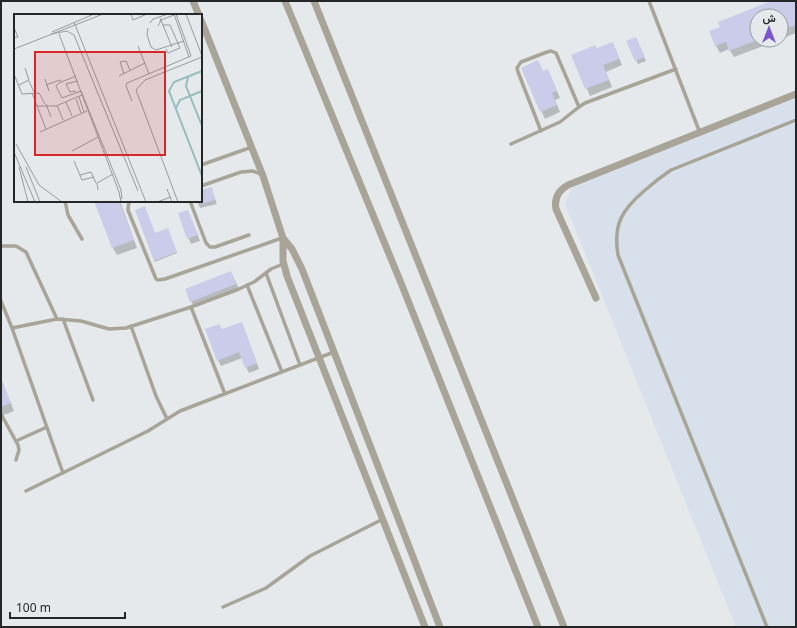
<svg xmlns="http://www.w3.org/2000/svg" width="797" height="628" font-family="'Noto Sans',Vazirmatn,sans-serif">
  <rect width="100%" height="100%" fill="#e5e9ec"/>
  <path fill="#d8e1eb" d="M796 98V627H736L565 204 572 187Z"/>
  <path fill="#0003" d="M773 1H796V33L781 39V16H757V40H779L734 57 729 49 720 53 716 46Z
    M628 41H637L646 61 638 64Z
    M613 43 622 65 606 72 612 87 590 96 572 56 597 49Z
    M537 61 543 72 551 77 560 98 555 100 560 112 545 119 522 68Z
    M211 188 217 204 200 208 197 201H201V191Z
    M97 201H120L137 248 117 255 113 248 96 202Z
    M136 211 155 235 167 230 177 253 155 262Z
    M188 211 200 241 191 244 179 214Z
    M231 272 239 289 194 307 191 301Z
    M244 329 259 369 249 373 242 358 221 366 218 360Z
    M1 378 14 411 1 416Z"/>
  <path fill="#cacce9" d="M771 1H796V25L781 30V16H757V40L729 51 726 42 715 46 709 31 720 27 718 22Z
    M636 37 645 57 635 61 626 41Z
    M613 42 619 59 603 65 609 80 585 89 571 55 595 45 597 48Z
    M538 60 543 71 548 69 557 91 552 93 557 105 540 112 521 68Z
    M212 187 215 200 201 204V190Z
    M94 201H119L134 240 112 248Z
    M145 206 155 233 168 228 177 252 154 261 135 210Z
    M188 210 198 235 187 239 178 213Z
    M231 271 236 284 190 302 185 289Z
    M242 322 257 363 245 368 239 352 217 361 205 329 219 324 222 329Z
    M1 379 11 403 1 407Z"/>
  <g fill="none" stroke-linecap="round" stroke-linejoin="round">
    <path stroke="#a8a497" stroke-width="3.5" d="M649 1 700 133
      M541 131 518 72 517 68 521 62 547 52 551 51 556 53 579 107
      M511 144 560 122 579 107 585 103 676 69
      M201 165 252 147
      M201 186 241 172 253 171 262 175
      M65 201 68 215 82 239
      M129 201 128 210 156 279 158 280 165 279 282 238
      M190 201 206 243 210 247H215L249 235
      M1 246H16L26 252 57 319
      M266 273 300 365
      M247 285 282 372
      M1 301 12 328 63 473
      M191 307 225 394
      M63 319 93 400
      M131 326 156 396 167 419
      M12 328 57 319 81 321 109 329 126 328 191 307 239 289 254 282 271 269 283 264
      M1 414 18 445 19 450 16 460
      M16 441 47 427
      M26 491 148 431 180 411 334 352
      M223 607 266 588 310 556 383 519
      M767 627 618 255C613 224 622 210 644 191 653 183 662 176 671 170L796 120"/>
    <path stroke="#a8a497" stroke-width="7" d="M193 1 199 15
      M285 1 401 283 538 627
      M314 1 564 627
      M201 20 263 176 283 238V261L287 276 425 627
      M283 238 292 249 302 269 440 627
      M596 298 556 209C554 198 559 190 568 185L796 94"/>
  </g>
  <g transform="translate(14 14)">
    <rect width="188" height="188" fill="#e5e9ec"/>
    <path fill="none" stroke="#97bdbd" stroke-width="2" d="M188 57 160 68 155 77 188 162M174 63 172 72 188 112M162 94 166 86 188 77"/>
    <path fill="none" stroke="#989b9d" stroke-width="1" d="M117 0 119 6 133 0M160 0 175 43M172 0 188 42M146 4 158 33M60 8 132 188M136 9 139 5 154 0M149 11H156L166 34 154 39 152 35M144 12 147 6 160 1M0 14 4 23 0 24M134 14 133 21 137 33 142 36 170 27M38 18 80 0M37 20 53 17 60 21 124 177M45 20 105 178 107 188M124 32 135 60M0 35 89 0M0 60 8 80 25 79 31 90M110 60 106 48 112 47 116 56M62 62 45 69 42 72 48 84 67 77M105 62 131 49M31 65 35 77M15 67 20 78M5 71 15 66 11 54M32 71 46 66 48 68M62 77 56 78 52 70 64 67M67 77 107 176 108 185M18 79 32 115M65 83 70 98M62 85 67 99M118 87 112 72 113 69 177 42 162 0M52 88 58 102M32 90 37 103M43 91 49 106M23 92H42L68 81M26 118 73 97M2 130 25 171 48 188M58 137 84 123M0 138 21 188M60 147 68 166 80 163M5 153 14 188M12 153 26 188M66 161 77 158 82 169M153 175 158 188M84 176 83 169 99 160M143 188 157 183M164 188 122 76 131 66 188 43"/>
    <path fill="#d62828" fill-opacity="0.15" stroke="#d62828" stroke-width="2" d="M21 38H151V141H21Z"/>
    <rect width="188" height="188" fill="none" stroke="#242627" stroke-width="2"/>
  </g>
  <rect width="797" height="628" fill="none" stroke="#242627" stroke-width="4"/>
  <g transform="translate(769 28)"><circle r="19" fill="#e5e9ec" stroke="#989b9d"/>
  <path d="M0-3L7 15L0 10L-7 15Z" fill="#7d54cd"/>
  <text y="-6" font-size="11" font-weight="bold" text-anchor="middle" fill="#242627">ش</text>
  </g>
  <path d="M10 612v6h115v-6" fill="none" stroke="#242627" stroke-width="2"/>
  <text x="16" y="612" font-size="12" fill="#242627" stroke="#e5e9ec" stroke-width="3" paint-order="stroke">100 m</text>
</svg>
